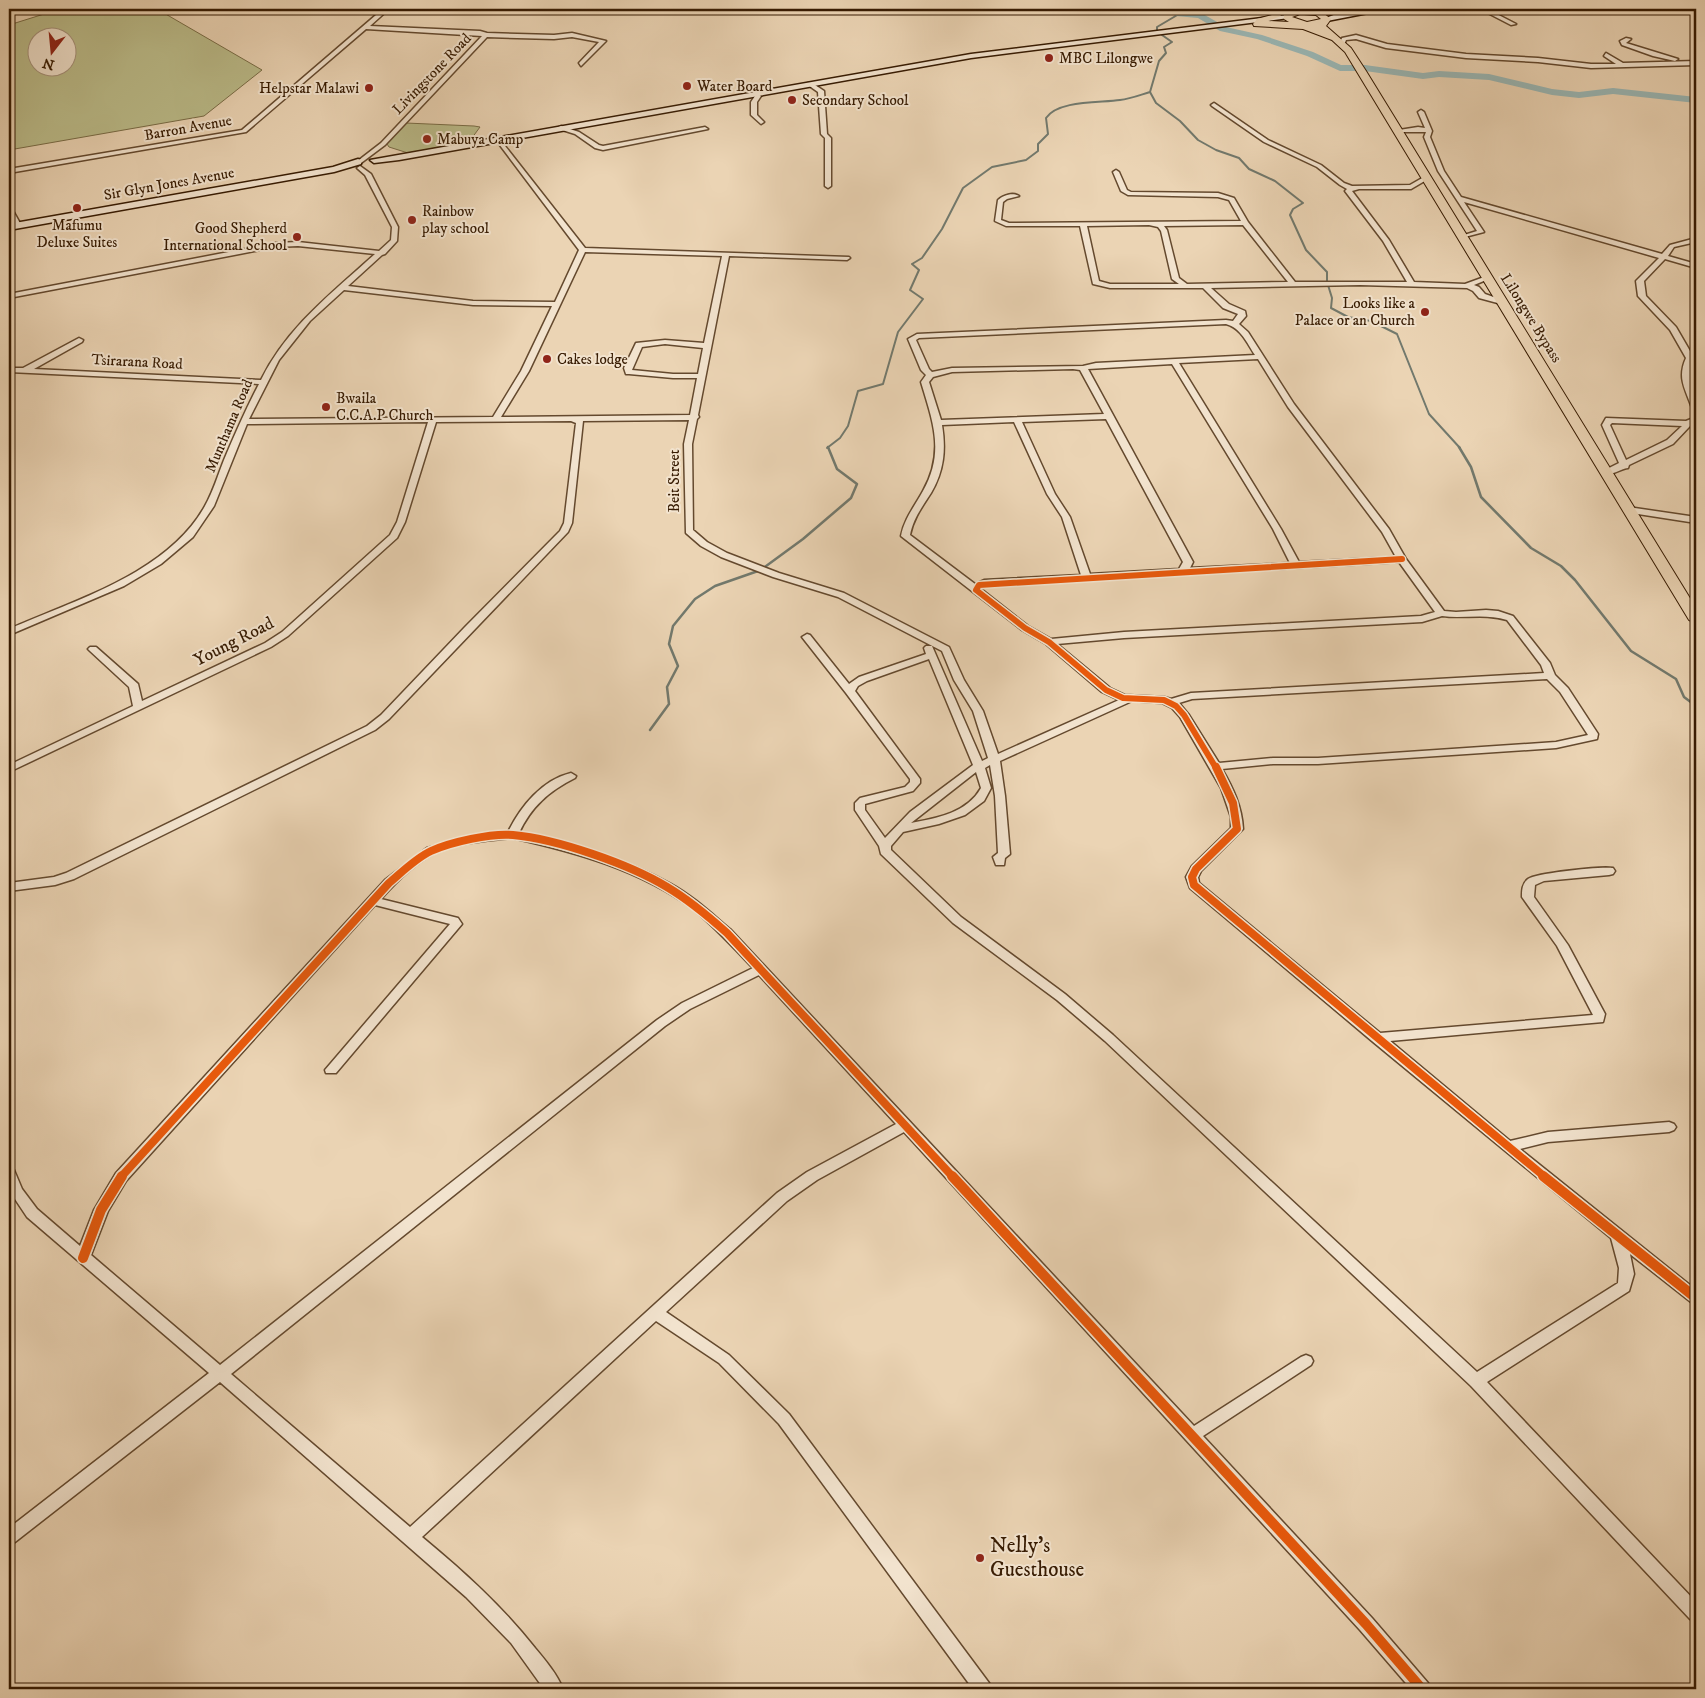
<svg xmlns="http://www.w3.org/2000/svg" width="1705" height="1698" font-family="'IM FELL DW Pica',serif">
  <rect width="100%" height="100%" fill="#ebd4b4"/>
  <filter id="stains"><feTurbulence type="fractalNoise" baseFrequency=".004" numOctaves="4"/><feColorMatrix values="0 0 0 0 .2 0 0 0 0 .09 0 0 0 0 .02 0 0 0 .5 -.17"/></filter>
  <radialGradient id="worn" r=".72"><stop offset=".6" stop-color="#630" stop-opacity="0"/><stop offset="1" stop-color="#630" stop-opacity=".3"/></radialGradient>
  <path fill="#bbbc8a" stroke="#796c46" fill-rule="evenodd" d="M60 9H157L262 70 204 116 9 150V25ZM38 38H68V68H38Z
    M406 123 474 126 480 127 469 142 408 153 389 147 387 144Z"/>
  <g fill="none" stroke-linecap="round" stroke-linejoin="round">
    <path stroke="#72796d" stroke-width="2" d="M1157 32V27L1179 14
      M1162 35 1172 42 1164 47 1166 53 1159 61 1150 92 1156 103 1180 121 1198 140 1216 150 1239 158 1249 169 1275 181 1303 203 1293 209 1290 215 1306 250 1327 272V283
      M1328 285 1332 298 1331 308 1348 317 1371 321 1397 334 1429 414 1460 448
      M827 448 840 438 848 426 858 391 883 384 898 332 923 299 910 290 919 270 912 264 922 258 942 229 963 188 992 167 1026 160 1038 151V144L1048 134 1046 118C1058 100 1100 103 1120 100 1130 99 1140 95 1150 92"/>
    <path stroke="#72796d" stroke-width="2.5" d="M1459 447 1471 467 1481 497 1531 548 1561 566 1575 580 1631 651 1676 679 1684 697 1696 706
      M762 569 803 539 851 498 857 484 837 469 828 447
      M650 730 669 704 667 687 678 666 669 644 673 626 695 599 715 586 758 571"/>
    <path fill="#9ab7b5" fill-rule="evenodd" d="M20 9H32L9 16V12Z
      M1165 9 1203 14 1226 27 1262 35 1313 52 1341 65H1365L1423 73 1439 71 1489 74 1552 89 1579 92 1613 88 1696 97V103L1613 94 1579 98 1552 95 1489 80 1439 77 1423 79 1365 71H1340L1307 56 1257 39 1220 31 1198 18 1176 16Z"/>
    <g stroke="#64492e" stroke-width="3">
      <path id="street" d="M383 9H389L370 26 480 31 487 33 554 35 572 33 606 41 581 66 579 63 599 42 572 37 554 39 487 37 385 145 361 163 358 161 359 160 381 143 482 36 366 29 246 132 9 173V169L242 130Z
        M1480 9H1487L1516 24 1511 25Z
        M1356 35 1387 44 1466 54 1538 58 1591 64H1616L1604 56 1606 53 1623 63 1696 61V65L1591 68 1538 62 1466 58 1386 48 1356 39 1346 40 1344 45 1339 44 1342 38Z
        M1626 38 1631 39 1626 43 1678 59 1675 61 1653 56 1622 45 1620 41Z
        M808 83H812L824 91 827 134 831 138V186L828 188 825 186V138L821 134 818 92 808 85Z
        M755 92 761 96 757 102V115L764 122 761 124 751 115V102L755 96 752 94Z
        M1214 103 1268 140 1321 165 1344 183 1352 186 1410 185 1424 177H1428V179L1411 189H1359L1352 191 1389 240 1414 282 1465 284 1487 276 1491 278 1474 285 1479 287 1485 294 1505 301V305L1479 298 1473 291 1467 288 1360 285 1211 288 1229 304 1245 311 1246 316 1239 324 1248 332 1294 404 1389 529 1406 559 1444 611 1456 612 1486 610 1498 611 1513 616 1550 663 1555 675 1568 688 1598 734 1597 739 1556 748 1318 764H1273L1222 769C1233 788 1242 807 1243 829L1201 871 1198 877 1199 883 1380 1033 1593 1015 1557 946 1522 897C1522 890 1522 884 1528 879 1536 873 1602 866 1613 868L1615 871 1613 874 1609 875 1544 881 1535 885 1534 897 1568 945 1605 1014 1603 1022 1390 1041 1510 1141 1548 1132 1669 1122 1674 1124 1676 1127 1674 1130 1669 1132 1548 1142 1520 1149 1696 1290V1304L1691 1302 1630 1254 1634 1274 1629 1291 1487 1382 1696 1602V1621L1690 1619 1471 1386 1105 1041 1057 1000 953 923 881 854 879 846 855 810V803L860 798 905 787 910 782V779L846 693 802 637 807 634 810 635 849 684 859 677 926 654 924 648 926 646H932L982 761 988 758 973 711 954 680 942 651 838 597 773 577 721 557 701 546 686 533 684 444 689 420 583 421 572 523 568 532 389 719 375 730 74 879 55 885 9 891V883L54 877 66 873 367 726 381 715 465 627 560 531 564 523 576 423 571 421 436 422 405 522 397 538 288 636 271 647 9 772V765L133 706 129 687 90 651 88 649 90 647H96L138 684 142 701 265 643 282 632 390 535 397 522 428 422 247 424 214 506 193 537 161 564 124 586 9 635V629C75 600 168 573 205 506 213 492 218 475 224 460 235 434 246 409 259 384L9 372V368H23L79 338 83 340 82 342 34 369 261 380C287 327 333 292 375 254L298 246 276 247 9 298V294L276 243 298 242 379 251 391 240 392 227 365 175 357 168 360 166 371 174 398 227 397 241 385 254 382 255 348 286 473 301 555 302 579 250 496 140V138L498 137 585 248 849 257 850 258 847 260 729 256 698 415 699 417 697 419 692 444 693 530 707 542 727 553 779 573 844 593 949 647 964 680 983 711 998 754 1119 700 1102 692 1046 644 1022 630 901 536C904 519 915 506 923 491 945 452 933 422 921 382L926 375 921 370 908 339 917 334 1226 320 1233 321 1238 314 1223 308 1203 288H1110L1093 284 1080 226H1006L995 221 998 200C1003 195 1013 192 1019 196L1007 199 1003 202 1001 220 1009 223 1241 221 1229 200 1218 197 1128 195 1121 191 1113 172 1116 170 1119 172 1127 190 1131 192 1218 193 1234 198 1248 222 1295 282H1407L1383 241 1345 191 1347 189 1340 185 1317 167 1264 142 1212 106 1211 105ZM1149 225 1158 227 1161 231 1172 279 1179 284H1110L1099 281 1087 226ZM1243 225 1288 282 1187 284 1179 278 1167 230 1164 226ZM585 252 722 256 704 343 665 340 636 343 624 368 626 374H629L673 378H697L690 415 501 417 529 371ZM344 290 473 305 552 306 521 371 493 417 249 419 279 360 310 321ZM1226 324C1241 328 1247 343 1255 355L1096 363 1083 366 952 368 932 372 929 369 916 340 919 338ZM665 344 703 348 698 374H673L632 370 642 347ZM1258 359 1288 407 1382 532 1396 557 1299 562 1281 529 1179 363ZM1172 364 1273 529 1290 563 1190 568 1193 562 1088 369ZM1073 369 1080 370 1104 414 941 420 929 382 933 377 952 372ZM1106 419 1183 562 1179 569 1090 574 1070 517 1055 494 1022 422ZM1014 422 1047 494 1062 517 1081 575 984 580 975 584 910 535C913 519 922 507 931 493 944 471 946 450 942 425ZM1399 562 1435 612 1421 616 1124 632 1051 639 1028 626 981 589 985 586ZM1442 616C1463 619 1485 613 1507 620L1541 665 1544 673 1191 693 1171 699 1164 697 1125 695 1110 688 1057 644 1124 638 1422 622ZM929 659 973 765 910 812 885 838 865 810V804L913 791 920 783V779L855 691 858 686 867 681ZM1547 679 1560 692 1588 735 1556 742 1318 758H1273L1219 763 1189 715 1179 703 1192 699ZM1132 701 1162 703 1172 708 1180 717 1221 788 1231 817V828L1192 866 1186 877 1190 888 1372 1041 1611 1238 1619 1268 1618 1283 1477 1372 1113 1035 1065 994 961 917 891 850V846L903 832 939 824 965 815 984 801 991 788 985 768 990 765 995 796 998 853 993 857 996 865H1004L1005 858 1010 854 1005 796 1000 761ZM976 772 981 788C967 813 937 818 911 823Z
        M1421 110 1424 112 1432 131 1430 137 1444 171 1461 197 1662 254 1670 245 1696 238V242L1674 247 1668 256 1696 264V268L1665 259 1644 281 1646 296 1676 327 1694 358C1684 381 1696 387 1696 410L1692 408C1685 388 1677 378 1686 358L1670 330 1638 296 1636 281 1659 258 1464 202 1484 232 1461 238V236L1477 231 1438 171 1424 137 1426 132H1402L1399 130 1418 127 1425 128 1418 112Z
        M561 126 579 132 599 145 603 146 705 127 708 129 603 150 595 148 575 134 559 129V127Z
        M9 207 12 209 21 225 20 226 15 225 9 214Z
        M1606 418 1686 421 1691 419 1696 422V426H1690L1673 444 1629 465 1628 468C1620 469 1611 476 1603 475V471L1619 463 1602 425ZM1612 423 1682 426 1667 440 1626 460 1610 425Z
        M1628 507 1696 517V523L1625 512V508Z
        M571 773 576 776 575 778C549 791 531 807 519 833 569 844 625 858 671 884 693 896 712 914 731 930L1194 1426 1301 1357 1306 1355 1311 1357 1313 1361 1311 1365 1203 1436 1372 1618 1428 1683 1431 1689H1411L1360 1630 904 1132 817 1180 787 1201 666 1312 729 1355 789 1414 989 1683 992 1689H973L779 1424 719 1363 656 1321 422 1537C463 1571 502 1606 535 1648 545 1660 557 1674 563 1689H544L511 1643 466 1597 220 1382 15 1542 9 1544V1528L209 1373 27 1217 9 1190V1169L14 1170 22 1189 37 1209 80 1246 94 1210 116 1173 385 880 427 848 468 837 508 832C521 806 542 780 571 773ZM512 838C575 852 640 870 693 909 715 927 734 948 753 968L682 1003 657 1020 220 1365 91 1255 108 1211 126 1181 375 905 450 924 325 1070 326 1073H336L462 924 458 918 381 899C396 882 415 863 435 853 458 842 487 841 512 838ZM759 975 896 1124 807 1172 777 1193 410 1527 231 1374 665 1026 690 1009Z"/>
    </g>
    <g stroke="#371b02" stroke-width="3">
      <path id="secondary" d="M1372 9H1389L1327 21 1323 19 1339 13Z
        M1287 15 1289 18 971 58 399 160 374 163 370 160 971 54Z
        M358 159 361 160V164L334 172 9 230V224L333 167Z"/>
    </g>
    <g stroke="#371b02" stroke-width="2">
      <path id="primary" d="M1269 9H1277L1281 16 1268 21 1289 22 1284 19V15C1294 6 1345 7 1360 9L1361 11 1357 13H1323L1331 19 1326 26 1351 48 1366 71 1696 608V624L1689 620 1345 52 1332 40 1303 29 1254 26 1253 24 1257 19 1272 15ZM1300 14 1316 15 1321 19 1307 22 1292 17Z"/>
    </g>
    <use href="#street" fill="#f2e3ce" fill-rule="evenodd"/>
    <use href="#secondary" fill="#f2e3ce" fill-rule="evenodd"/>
    <use href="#primary" fill="#ebd4b4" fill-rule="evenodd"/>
    <g stroke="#f2e3ce" stroke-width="9">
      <path id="cycleway-far2" d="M1216 768 1184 715 1176 706 1164 700 1123 698 1106 690 1049 642 1025 628 976 590 979 585 1402 559"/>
    </g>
    <g stroke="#f2e3ce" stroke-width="11">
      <path id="cycleway-far1" d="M1216 767 1233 803 1237 829 1196 869 1192 877 1194 885 1545 1177
        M121 1177 389 883C402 872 416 858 431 851 451 842 491 833 513 835 557 839 629 864 667 887 689 900 708 916 727 933L953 1177"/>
    </g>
    <g stroke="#f2e3ce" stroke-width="13">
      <path id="cycleway" d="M952 1176 1366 1624 1422 1689
        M1543 1176 1696 1298
        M83 1258 101 1210 122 1176"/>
    </g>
    <use href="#cycleway-far2" stroke="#e8590c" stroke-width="6"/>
    <use href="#cycleway-far1" stroke="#e8590c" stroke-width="8"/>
    <use href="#cycleway" stroke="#e8590c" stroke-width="10"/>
  </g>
  <g fill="#8f2418" stroke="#f2e3ce" stroke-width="2">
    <circle cx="1049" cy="58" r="5"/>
    <circle cx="687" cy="86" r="5"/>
    <circle cx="369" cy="88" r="5"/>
    <circle cx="792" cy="100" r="5"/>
    <circle cx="427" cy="139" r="5"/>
    <circle cx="77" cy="208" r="5"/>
    <circle cx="412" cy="220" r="5"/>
    <circle cx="297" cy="237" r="5"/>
    <circle cx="1425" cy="312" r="5"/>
    <circle cx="547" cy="359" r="5"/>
    <circle cx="326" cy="407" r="5"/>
    <circle cx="980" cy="1558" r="5"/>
  </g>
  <g text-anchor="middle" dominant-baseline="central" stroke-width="4" stroke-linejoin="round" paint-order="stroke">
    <g font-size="15" fill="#371b02" stroke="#f2e3ce" text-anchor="start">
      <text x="1059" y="58">MBC Lilongwe</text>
      <text x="697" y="86">Water Board</text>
      <text x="359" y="88" text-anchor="end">Helpstar Malawi</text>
      <text x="802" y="100">Secondary School</text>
      <text x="437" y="139">Mabuya Camp</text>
      <text x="422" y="211">Rainbow<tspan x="422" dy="17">play school</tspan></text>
      <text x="77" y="225" text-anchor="middle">Mafumu<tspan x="77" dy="17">Deluxe Suites</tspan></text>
      <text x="287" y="228" text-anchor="end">Good Shepherd<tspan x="287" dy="17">International School</tspan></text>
      <text x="1415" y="303" text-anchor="end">Looks like a<tspan x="1415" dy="17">Palace or an Church</tspan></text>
      <text x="557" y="359">Cakes lodge</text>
      <text x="336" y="398">Bwaila<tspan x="336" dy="17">C.C.A.P Church</tspan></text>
    </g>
    <g font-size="15" fill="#371b02" stroke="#f2e3ce">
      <text transform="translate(432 74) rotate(-46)">Livingstone Road</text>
      <text transform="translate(188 128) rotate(-10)">Barron Avenue</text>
      <text transform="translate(169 184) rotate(-10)">Sir Glyn Jones Avenue</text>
      <text transform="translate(1531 318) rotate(58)">Lilongwe Bypass</text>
      <text transform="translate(137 362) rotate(3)">Tsirarana Road</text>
      <text transform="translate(229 426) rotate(-67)">Munthama Road</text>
      <text transform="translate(674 481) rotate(-90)">Beit Street</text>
    </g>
    <g font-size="18" fill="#371b02" stroke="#f2e3ce">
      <text transform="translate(234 642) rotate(-27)">Young Road</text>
    </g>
    <g font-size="21" fill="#371b02" stroke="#f2e3ce" text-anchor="start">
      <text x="990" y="1546">Nelly's<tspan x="990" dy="24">Guesthouse</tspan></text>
    </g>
  </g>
  <rect width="1705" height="1698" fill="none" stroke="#ebd4b4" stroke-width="30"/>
  <rect x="10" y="10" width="1685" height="1678" fill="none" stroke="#371b02" stroke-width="2.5"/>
  <rect x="15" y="15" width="1675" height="1668" fill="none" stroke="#371b02"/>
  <g transform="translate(52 52) rotate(196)"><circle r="24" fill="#f2e3ce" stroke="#a7937c"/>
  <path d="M0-4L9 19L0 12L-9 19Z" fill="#8f2418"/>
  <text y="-8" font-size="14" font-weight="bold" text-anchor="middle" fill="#371b02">N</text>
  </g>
  <rect width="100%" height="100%" filter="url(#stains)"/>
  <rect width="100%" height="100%" fill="url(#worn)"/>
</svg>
